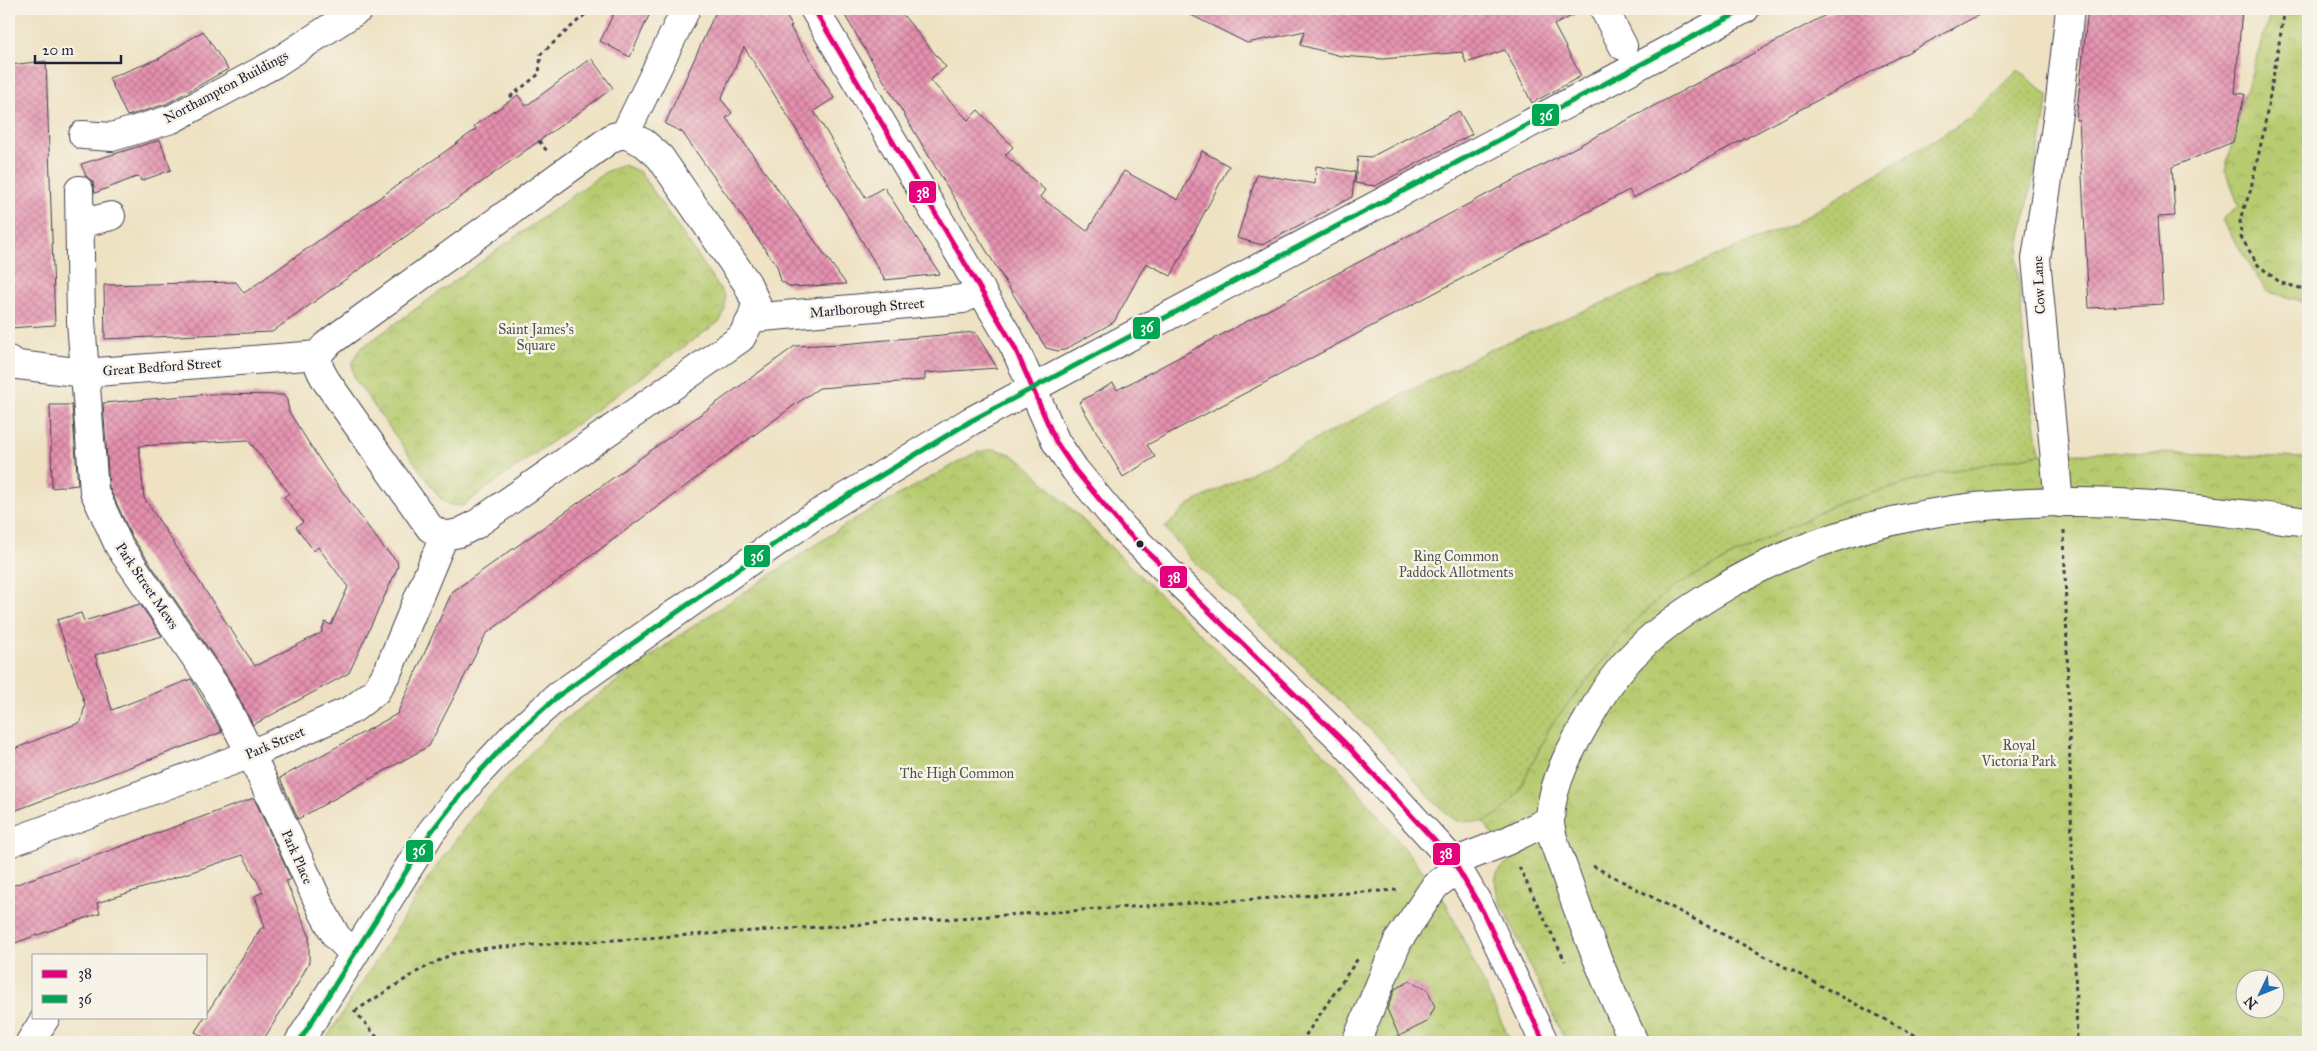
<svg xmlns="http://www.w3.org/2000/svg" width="2317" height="1051" font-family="'IM FELL Great Primer',serif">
  <defs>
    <pattern id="park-crowns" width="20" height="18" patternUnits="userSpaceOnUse" patternTransform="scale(1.25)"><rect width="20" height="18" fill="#b7cb6f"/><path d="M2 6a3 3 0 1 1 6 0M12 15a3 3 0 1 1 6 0" fill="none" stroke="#9dae61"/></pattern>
    <pattern id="garden-dots" width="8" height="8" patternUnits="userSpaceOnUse" patternTransform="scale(1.25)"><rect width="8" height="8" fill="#b7cb6f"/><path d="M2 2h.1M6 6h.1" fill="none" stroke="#9dae61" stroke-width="1.8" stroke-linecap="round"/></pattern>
    <pattern id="building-cross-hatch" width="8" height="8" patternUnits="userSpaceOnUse" patternTransform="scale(1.25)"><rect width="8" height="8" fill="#e590ae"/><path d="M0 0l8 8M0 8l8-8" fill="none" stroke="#b9758f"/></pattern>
  </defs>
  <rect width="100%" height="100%" fill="#f7f3e8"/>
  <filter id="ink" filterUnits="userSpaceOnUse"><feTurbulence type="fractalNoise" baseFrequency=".02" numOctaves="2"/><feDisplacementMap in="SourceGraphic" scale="10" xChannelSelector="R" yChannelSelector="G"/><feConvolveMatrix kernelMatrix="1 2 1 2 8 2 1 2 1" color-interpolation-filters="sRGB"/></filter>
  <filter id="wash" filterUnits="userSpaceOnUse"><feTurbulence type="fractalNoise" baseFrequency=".0096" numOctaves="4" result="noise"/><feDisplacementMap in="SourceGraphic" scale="20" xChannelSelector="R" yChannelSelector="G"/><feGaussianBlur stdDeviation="1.12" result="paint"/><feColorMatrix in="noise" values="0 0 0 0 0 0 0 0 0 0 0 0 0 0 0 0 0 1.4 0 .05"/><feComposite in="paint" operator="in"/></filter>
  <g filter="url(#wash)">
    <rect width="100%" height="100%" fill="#eee2c3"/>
    <path fill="url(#park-crowns)" stroke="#6c7655" fill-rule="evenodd" d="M2272 9H2308V303L2266 291 2222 220 2239 206 2225 170 2245 94Z
      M624 165 640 172 725 296V310L720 321 462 506 450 505 440 498 354 378 352 363 360 349 607 171Z
      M994 449 1011 454 1025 464 1342 771 1435 886 1446 903 1511 1042H324L434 870 478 809 555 727 677 637 853 520 977 452Z
      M2125 452 2308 458V1042H1566L1498 897C1494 879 1493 873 1509 861L1484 822 1500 813 1518 792 1551 725 1633 623 1674 586 1833 505 1940 473 2040 454ZM2244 978H2274V1008H2244Z"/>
    <path fill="url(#garden-dots)" stroke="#6c7655" d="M2018 70 2049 96 2017 258 2025 358 2040 454 1940 473 1833 505 1674 586 1633 623 1551 725 1518 792 1500 813 1484 822 1456 821 1435 803 1379 738 1191 559 1165 528 1188 505 1493 348 1792 225 1970 118Z"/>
    <g id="blocks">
      <path fill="url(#building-cross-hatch)" fill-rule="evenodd" d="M616 9H652L630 57 600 41Z
        M717 9H782L792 26 790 27 834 98 814 111 866 198 884 187 940 274 885 280 793 124 744 47 721 99 732 113 726 118 846 284 791 287 781 281 777 266 682 132 665 124Z
        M841 9H898L946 67 930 80 968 120 978 110 1013 147 1005 155 1045 190 1040 197 1087 231 1124 171 1178 200 1202 151 1229 166 1171 276 1146 263 1114 322 1064 350 1058 351 1046 348 945 183Z
        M1179 9H1585L1554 25 1581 76 1532 103 1505 50 1466 63 1462 52 1383 59 1341 56 1300 45 1305 31 1247 43Z
        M1837 9H1990L1633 198 1629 190 1147 445 1155 457 1123 477 1079 402 1113 383 1117 390Z
        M2088 9H2242L2235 93 2245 94 2233 142 2172 167 2175 216 2158 217 2163 304 2089 308 2079 120H2076Z
        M203 31 228 69 166 104 127 116 109 78 160 58Z
        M591 58 613 88 272 332 105 339 104 285 236 282 244 293 453 146 476 129 474 126 518 95 526 106Z
        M46 61 55 325 9 328V65Z
        M1459 111 1472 134 1375 186 1355 183 1358 156 1371 157Z
        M160 140 171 170 141 181 139 176 95 193 93 182 86 176 81 164Z
        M1316 166 1355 172 1352 197 1262 245 1237 238 1257 174 1315 184Z
        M975 332 997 368 925 373V380L819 388 800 401 486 634 429 746 298 819 280 778 397 714 452 592 588 496 795 346 842 344Z
        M209 394 283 395 287 400 289 412 325 468 383 547 397 561 398 567 349 673 253 725 228 677 132 537 109 487 103 403ZM248 440 289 493 284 497 303 522 296 527 314 551 318 547 348 587 331 625 325 622 321 633 255 666 144 498 139 446Z
        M50 405H72L78 485 52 488Z
        M140 604 162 636 95 655 112 710 191 679 222 732 9 813V751L81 722 85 705 57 620 81 613 84 621Z
        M254 798 291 879 286 881 309 935V962L299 982 262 1042H213L195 1032 261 928H265L255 896 263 892 243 855 97 903 100 913 9 945V887Z
        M1410 981 1427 989 1435 1007 1427 1022 1399 1036 1387 1009 1395 989Z"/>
    </g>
  </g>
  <g filter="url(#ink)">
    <use href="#blocks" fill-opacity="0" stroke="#413f4f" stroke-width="1"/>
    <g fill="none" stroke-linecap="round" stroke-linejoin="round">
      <g stroke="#413f4f" stroke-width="30">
        <path id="minor" d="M814 9 1014 346 1056 442 1075 470 1124 529 1343 741 1454 862 1483 912 1544 1042
          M1604 9 1623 46
          M625 134 644 143 660 157 747 283 756 303 752 318 741 338 475 525 459 533 444 536 430 528 327 382C312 358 316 352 338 336L613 137Z
          M625 134 686 9
          M83 135 112 137 172 119 274 64 359 9
          M79 190 81 321 94 491 119 546 215 686 251 754 323 912 336 936 354 954
          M80 224 111 216
          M752 318 963 299 981 289
          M9 360 18 365 84 373 318 355
          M2059 503 2036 259 2060 100 2070 9
          M9 843 251 754 353 709 376 691 388 671 444 536
          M1454 862 1507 841 1550 820
          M30 1042 46 1017
          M299 1042 431 832 472 780 514 735 558 696 811 518 971 421 1745 9
          M1356 1042 1398 941 1435 886 1458 868
          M1634 1042C1607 985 1583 927 1563 867 1558 853 1549 833 1550 818 1552 778 1576 740 1595 707 1623 655 1664 624 1713 594 1847 511 2000 494 2154 505 2206 509 2257 516 2308 522"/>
      </g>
      <path stroke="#413f4f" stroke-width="3" stroke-dasharray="4 4" stroke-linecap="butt" d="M2285 9 2263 135 2250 192 2240 219 2241 237 2258 265 2281 283 2308 290
        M510 97 539 74 541 54 591 9
        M539 141 547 151
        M2064 530 2077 1042
        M1593 866 1928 1042
        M1519 867 1565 961
        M354 1010 381 1042
        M355 1011 420 970 452 954 488 948 1397 890
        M1301 1042 1359 957"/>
      <use href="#minor" stroke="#fff" stroke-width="28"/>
      <g stroke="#f7f3e8" stroke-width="9">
        <path id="bus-1" d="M814 9 1014 346 1056 442 1075 470 1124 529 1343 741 1454 862 1483 912 1544 1042"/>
      </g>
      <g stroke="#f7f3e8" stroke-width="9">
        <path id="bus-2" d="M299 1042 431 832 472 780 514 735 558 696 811 518 971 421 1745 9"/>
      </g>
      <use href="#bus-1" stroke="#e5007d" stroke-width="5"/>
      <use href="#bus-2" stroke="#00a651" stroke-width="5"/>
    </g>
  </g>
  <circle fill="#22223b" stroke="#f7f3e8" stroke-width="2" cx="1140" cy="544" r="4.5"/>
  <g text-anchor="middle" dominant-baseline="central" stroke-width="5" stroke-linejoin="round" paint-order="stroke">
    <g font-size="14" fill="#22223b" stroke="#f7f3e8">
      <text transform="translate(226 87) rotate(-28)">Northampton Buildings</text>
      <text transform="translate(2039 285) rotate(-93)">Cow Lane</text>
      <text transform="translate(867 308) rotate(-5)">Marlborough Street</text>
      <text transform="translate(162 367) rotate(-4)">Great Bedford Street</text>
      <text transform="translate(147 586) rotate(56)">Park Street Mews</text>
      <text transform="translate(275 743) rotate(-23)">Park Street</text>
      <text transform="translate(297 857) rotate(66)">Park Place</text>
    </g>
    <g font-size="14" fill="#4f554b" stroke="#f7f3e8">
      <text x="536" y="329">Saint James's<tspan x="536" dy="16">Square</tspan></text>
      <text x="1456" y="556">Ring Common<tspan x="1456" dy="16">Paddock Allotments</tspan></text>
      <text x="2019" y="745">Royal<tspan x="2019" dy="16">Victoria Park</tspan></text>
      <text x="957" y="773">The High Common</text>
    </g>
  </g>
  <g stroke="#f7f3e8" stroke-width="2">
    <rect x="1531" y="103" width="29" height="24" rx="5" fill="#00a651"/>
    <rect x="908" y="180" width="29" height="24" rx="5" fill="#e5007d"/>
    <rect x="1132" y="316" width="29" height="24" rx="5" fill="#00a651"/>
    <rect x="743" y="544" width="28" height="24" rx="5" fill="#00a651"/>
    <rect x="1159" y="565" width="29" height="24" rx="5" fill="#e5007d"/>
    <rect x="405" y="839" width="29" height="24" rx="5" fill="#00a651"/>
    <rect x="1432" y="842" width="29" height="24" rx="5" fill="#e5007d"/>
  </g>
  <g font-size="14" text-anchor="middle" font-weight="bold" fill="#fff">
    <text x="1546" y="120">36</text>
    <text x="923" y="197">38</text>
    <text x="1147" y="332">36</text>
    <text x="757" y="561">36</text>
    <text x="1174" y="582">38</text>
    <text x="419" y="855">36</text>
    <text x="1446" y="858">38</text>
  </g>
  <rect width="2317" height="1051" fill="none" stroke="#f7f3e8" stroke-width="30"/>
  <rect x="32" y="954" width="175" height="65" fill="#f7f3e8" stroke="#a29fa3"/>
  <rect x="42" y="970" width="25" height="8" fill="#e5007d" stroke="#a29fa3"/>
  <text x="78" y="978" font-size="15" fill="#22223b">38</text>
  <rect x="42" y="995" width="25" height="8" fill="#00a651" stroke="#a29fa3"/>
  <text x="78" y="1004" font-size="15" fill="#22223b">36</text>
  <g transform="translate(2260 994) rotate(227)"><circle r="24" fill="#f7f3e8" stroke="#a29fa3"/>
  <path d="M0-4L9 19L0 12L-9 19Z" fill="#1f6fb2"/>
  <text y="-8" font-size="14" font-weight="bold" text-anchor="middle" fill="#22223b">N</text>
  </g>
  <path d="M35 55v8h86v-8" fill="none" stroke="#22223b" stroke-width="2.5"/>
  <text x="42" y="55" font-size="15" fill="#22223b" stroke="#f7f3e8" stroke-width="4" paint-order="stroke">20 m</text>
</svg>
